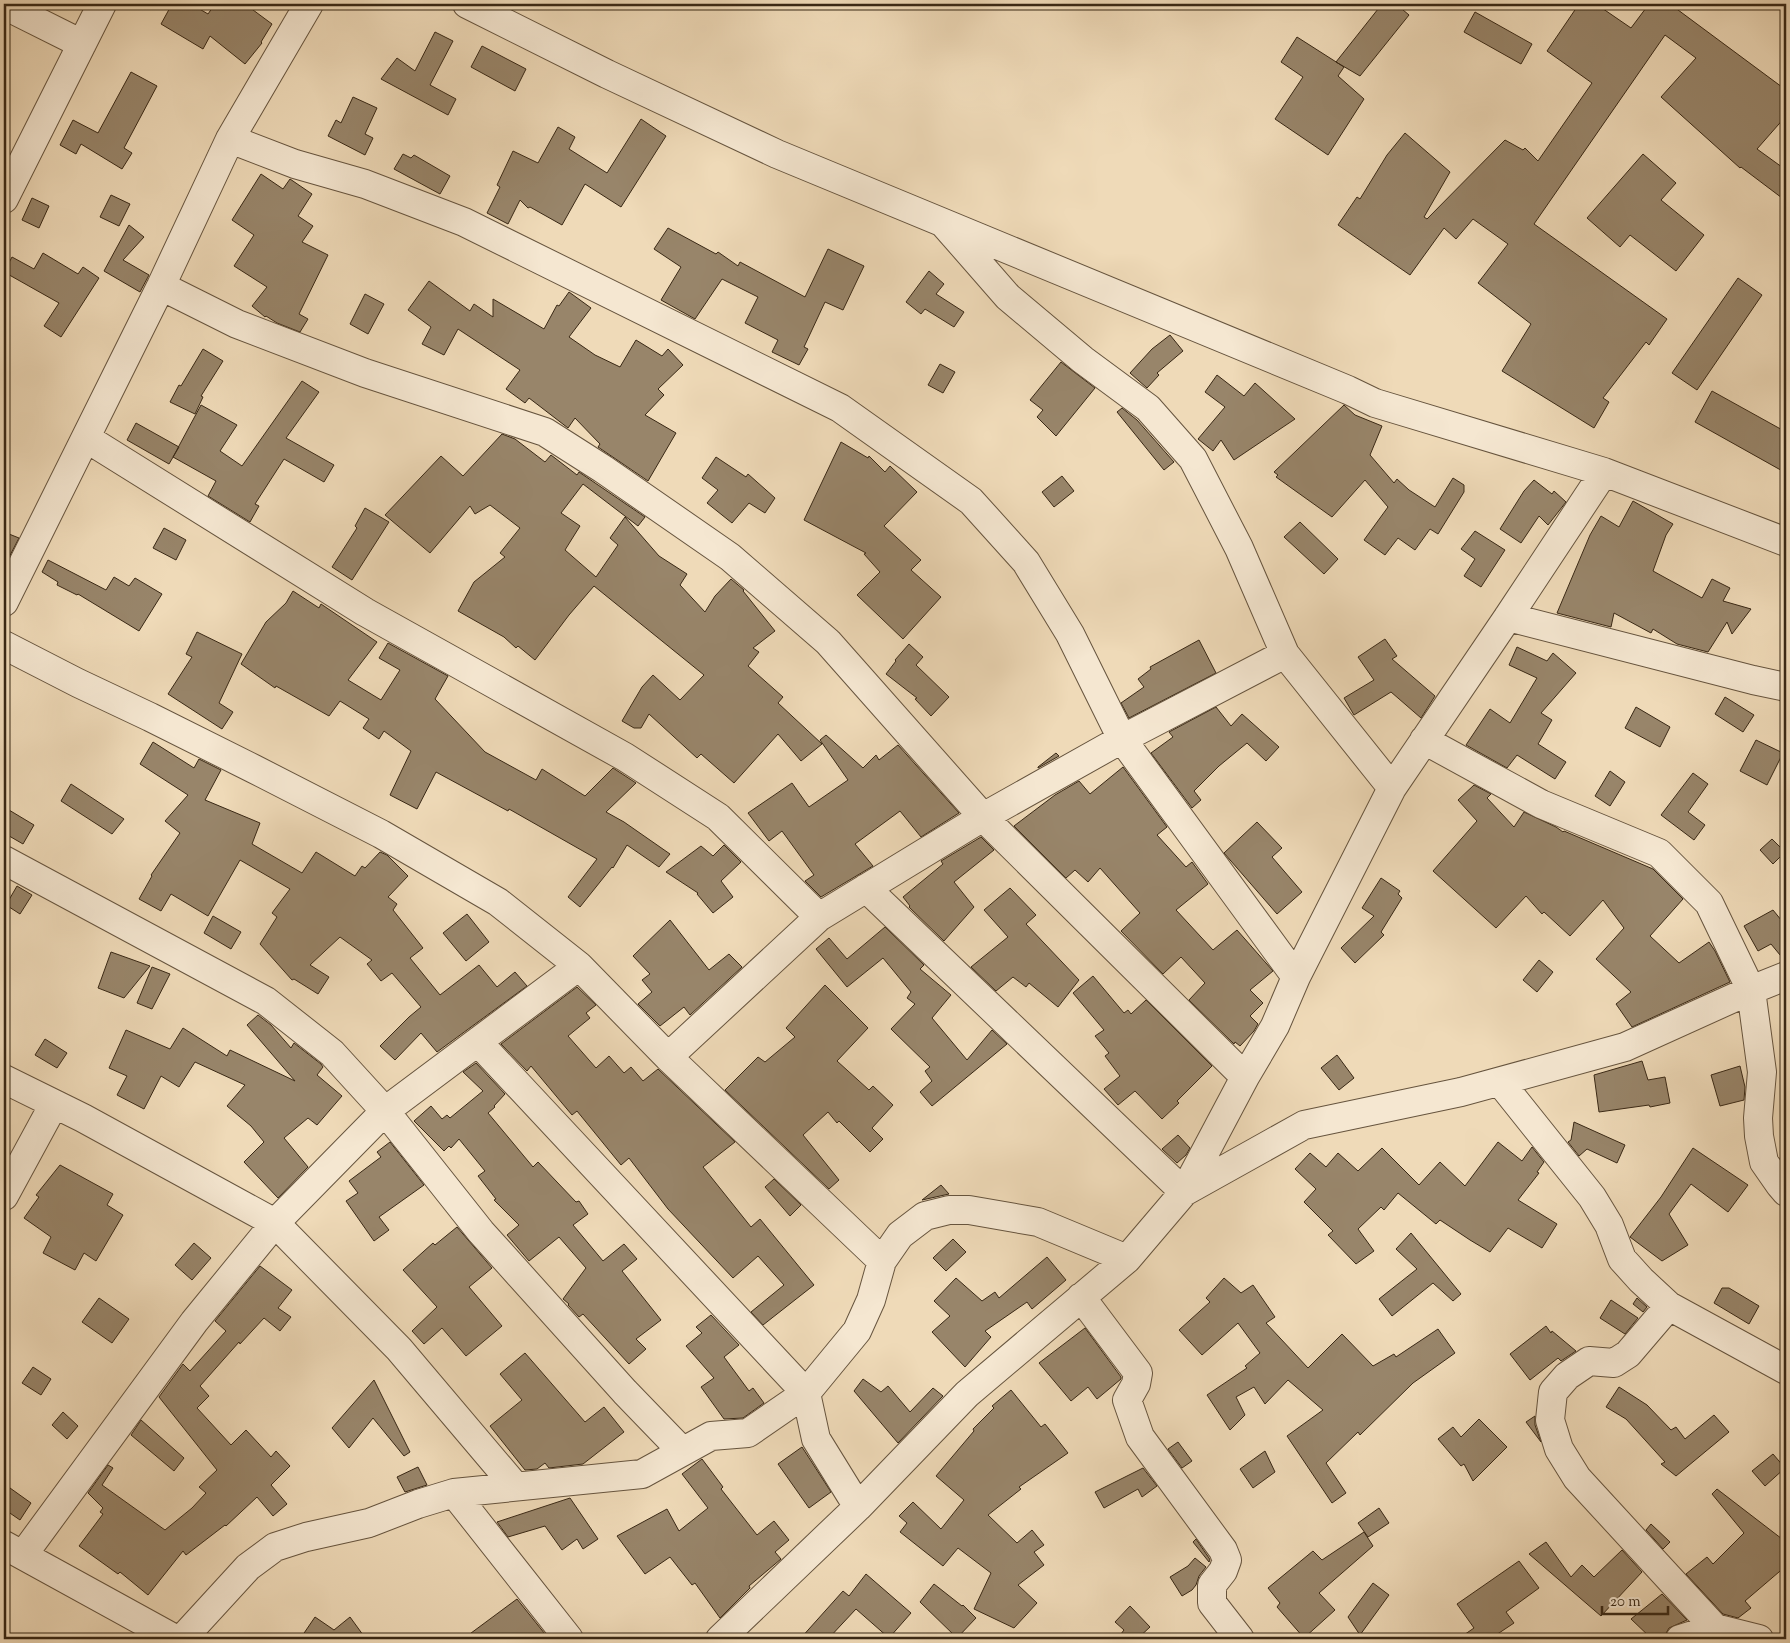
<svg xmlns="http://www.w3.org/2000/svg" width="1790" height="1643" font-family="'Sorts Mill Goudy',serif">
  <rect width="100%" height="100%" fill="#efdab8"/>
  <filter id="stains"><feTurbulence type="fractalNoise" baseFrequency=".004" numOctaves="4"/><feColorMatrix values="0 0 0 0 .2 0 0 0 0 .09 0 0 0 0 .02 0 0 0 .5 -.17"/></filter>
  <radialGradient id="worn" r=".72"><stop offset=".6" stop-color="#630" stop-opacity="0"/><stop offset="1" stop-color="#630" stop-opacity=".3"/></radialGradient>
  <path fill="#98856a" stroke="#392815" d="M172 4H191L208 14 215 4H245L272 24 261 42 262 43 245 64 210 36 203 49 161 24Z
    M1382 4H1396L1409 15 1360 76 1336 62Z
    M1579 4H1596L1631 28 1649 4H1670L1786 90V116L1757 149 1786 170V201L1741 167 1740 168 1661 97 1696 58 1665 35 1534 224 1667 319 1649 345 1646 342 1603 398 1609 402 1594 428 1502 371 1531 324 1478 283 1508 244 1473 219 1456 239 1444 228 1410 275 1338 225 1357 197 1360 199 1387 155 1405 133 1450 172 1424 217 1427 219 1505 140 1523 150 1525 148 1538 161 1592 83 1547 51Z
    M1475 12 1532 44 1521 64 1464 32Z
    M435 32 453 41 430 85 456 99 448 115 381 79 397 58 415 71Z
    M1297 37 1344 67 1338 76 1364 99 1328 155 1275 119 1303 77 1281 62Z
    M482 46 526 69 515 91 471 67Z
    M131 72 157 86 124 148 132 153 122 169 81 144 76 154 60 145 73 120 98 133Z
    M353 97 377 108 365 134 373 138 365 155 328 136 336 120 341 123Z
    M641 119 666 136 621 207 585 184 562 225 530 207 528 208 520 200 508 224 487 213 500 187 497 185 513 151 538 163 558 127 575 137 569 149 607 173Z
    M403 154 411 158 414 155 450 176 440 194 394 169Z
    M1643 154 1676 183 1661 200 1704 235 1676 271 1630 235 1620 247 1587 218Z
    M261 174 283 189 290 179 312 194 298 216 313 226 302 242 328 255 299 314 308 319 300 332 277 323 266 316 265 317 252 306 267 287 234 266 254 235 232 220Z
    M111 195 130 204 119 226 100 217Z
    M32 198 49 206 39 228 22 220Z
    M129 225 144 237 123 260 149 275 140 292 104 271Z
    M668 228 716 254 718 252 738 266 740 262 805 297 828 249 864 266 843 310 825 302 804 347 808 349 799 365 772 352 778 340 745 323 758 297 722 279 695 319 661 300 681 267 654 249Z
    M43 253 78 274 83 267 99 278 61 337 44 326 59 303 4 272 12 257 34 269Z
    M929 271 944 284 936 294 964 312 954 327 925 309 921 314 906 302Z
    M1738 278 1762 295 1697 390 1672 373Z
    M429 281 470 311 474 304 493 317V299L544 329 557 305 559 306 569 292 591 308 569 337 595 355 620 367 636 340 662 356 668 349 683 365 658 389 664 395 645 415 676 433 648 481 598 447 600 444 575 418 568 428 529 398 525 403 506 389 520 370 458 329 444 355 422 344 431 327 408 310Z
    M365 294 384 304 368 334 350 324Z
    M1170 335 1183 351 1157 373 1159 375 1147 388 1130 373 1152 349Z
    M203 349 223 361 201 396 203 397 195 414 170 402 179 385 181 386Z
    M1061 362 1095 388 1056 436 1037 417 1043 410 1030 400Z
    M940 364 955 372 943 393 928 385Z
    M1217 375 1244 396 1255 383 1295 419 1234 460 1221 440 1213 451 1198 439 1225 407 1205 392Z
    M302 381 319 392 286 438 334 465 324 482 284 459 255 504 259 506 250 522 208 496 216 481 173 457 201 405 237 425 220 451 242 466Z
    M1712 391 1786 432V473L1695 422Z
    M1344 405 1355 415 1382 426 1370 455 1394 483 1397 479 1409 490 1435 507 1453 478 1464 485V492L1438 534 1430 529 1415 550 1398 538 1385 555 1364 540 1388 507 1365 480 1332 517 1276 477 1278 475 1274 472Z
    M1122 408 1137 420 1174 462 1164 470 1117 412Z
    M136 423 179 447 169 464 127 440Z
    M502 434 515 439 545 462 551 455 577 475 579 472 645 517 638 526 583 484 561 513 580 526 565 550 596 577 618 545 610 538 625 517 659 556 687 574 680 585 705 612 715 596 731 579 744 590 743 591 775 631 753 648 759 652 748 666 783 697 778 703 822 744 801 761 778 734 734 783 701 754 697 758 649 714 641 728H634L622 721 642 687 653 675 680 700 704 675 594 586 569 615 535 660 518 646 516 648 504 637 458 611 474 582 505 557 500 553 520 528 490 505 475 514 470 506 430 553 385 515 441 456 463 476Z
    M841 442 868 458 869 456 885 472 890 466 917 492 884 526 921 560 911 570 941 597 903 639 857 595 880 572 864 554 866 553 804 520Z
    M716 457 746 477 748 474 775 498 765 513 749 503 732 523 707 503 718 490 702 478Z
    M1062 476 1074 491 1054 507 1042 492Z
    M1534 480 1552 494 1554 491 1566 502 1548 525 1539 516 1521 543 1500 529 1524 491Z
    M1633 501 1673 524 1666 535 1653 571 1702 598 1712 579 1730 588 1723 601 1751 609 1732 634 1727 622 1708 652 1677 644 1653 629 1651 633 1614 613 1611 627 1557 613 1590 535 1601 516 1619 527Z
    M365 508 389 522 352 580 332 567 357 528 355 526Z
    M1300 522 1338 559 1324 574 1284 537Z
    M164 528 186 540 176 560 153 548Z
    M1475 531 1505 550 1481 587 1464 576 1475 559 1461 549Z
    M4 532 19 538 4 567Z
    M48 560 106 590 114 577 129 586 135 578 162 594 139 631 78 594 77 595 57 585 58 582 42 572Z
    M293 591 319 608 321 604 377 642 348 680 381 700 400 670 379 658 388 643 448 676 435 699 485 752 536 780 542 769 585 796 613 768 636 783 606 812 624 822 670 854 659 867 627 845 613 868 612 867 580 907 568 897 597 859 509 809 508 811 436 772 417 809 390 795 411 751 384 731 379 739 363 728 369 719 340 701 329 716 276 686 275 688 241 664 266 622 286 603Z
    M197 632 242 654 219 703 233 712 222 729 168 694 192 657 186 654Z
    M1385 639 1397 656 1392 659 1435 696 1421 718 1391 692 1354 715 1344 698 1374 680 1358 657Z
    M1199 640 1216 673 1129 718 1121 703 1144 687 1138 679 1151 669 1150 667Z
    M909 644 923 657 916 665 949 697 931 716 915 699 917 698 886 674 896 661 895 660Z
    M1517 647 1547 661 1553 653 1576 673 1541 713 1552 720 1538 744 1566 762 1555 779 1517 755 1507 768 1466 745 1490 709 1510 723 1537 678 1509 665Z
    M1725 697 1754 715 1743 732 1715 714Z
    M1216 707 1231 726 1242 714 1279 747 1266 761 1247 743 1219 766 1194 791 1201 800 1192 808 1151 753 1173 737 1169 732Z
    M1636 707 1670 727 1660 747 1625 728Z
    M826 735 863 768 876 755 879 760 898 745 959 813 921 837 900 811 855 844 873 866 821 897 805 881 814 875 782 831 769 841 748 813 792 783 809 807 848 780 820 740Z
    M1756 740 1783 753 1767 785 1740 771Z
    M153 742 194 768 199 759 221 770 205 800 260 823 252 844 302 873 316 852 355 876 362 866 365 868 380 852 387 855 408 876 388 897 397 904 393 910 423 948 410 958 440 995 479 965 497 987 515 972 527 986 437 1052 421 1033 395 1060 380 1046 409 1017 421 1007 392 973 381 981 367 964 372 960 340 937 310 965 329 977 318 994 294 979 292 980 260 944 277 917 272 913 290 889 240 860 208 916 171 894 161 911 139 899 152 876 151 875 180 833 165 821 188 795 140 764Z
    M1056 753 1059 756 1038 768V767Z
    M1123 767 1167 827 1157 835 1186 867 1192 862 1208 884 1176 910 1213 950 1237 930 1273 971 1250 990 1263 1003 1250 1016 1258 1024 1254 1031 1240 1046 1235 1042 1234 1044 1189 1000 1205 983 1181 957 1163 974 1121 931 1140 913 1100 868 1088 882 1075 870 1066 878 1014 826 1055 795 1079 781 1090 794Z
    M1610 771 1625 782 1610 806 1595 796Z
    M1693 773 1708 784 1688 812 1705 825 1694 840 1661 815Z
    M71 784 124 819 112 834 61 801Z
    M1474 785 1491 794 1487 798 1514 827 1524 812 1556 827 1563 832 1564 831 1653 869 1683 899 1650 936 1679 963 1709 942 1715 951 1730 982 1632 1027 1616 1004 1631 992 1596 959 1624 928 1603 900 1570 936 1544 912 1542 914 1526 896 1496 928 1433 871 1477 821 1458 800Z
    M4 807 34 825 23 844 4 833Z
    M1257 822 1282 848 1272 857 1302 892 1277 914 1224 853Z
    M981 837 994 850 954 882 974 907 944 941 909 907 910 906 903 897 943 864 941 861Z
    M1772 839 1785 852 1773 864 1760 850Z
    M724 845 741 862 721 881 733 897 713 913 697 894 698 893 666 872 701 846 713 856Z
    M1381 878 1400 891 1398 894 1402 898 1381 932 1384 935 1355 963 1341 948 1374 916 1362 908Z
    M17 886 32 895 20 914 6 905Z
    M1010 888 1036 915 1026 924 1079 980 1058 1007 1029 983 1026 987 1013 977 996 991 971 967 1008 937 984 910Z
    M1773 910 1786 926V961H1785L1771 944 1758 951 1744 926Z
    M467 914 489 942 466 961 443 933Z
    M213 916 241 932 231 949 204 933Z
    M670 920 709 970 729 954 742 967 690 1015 684 1007 660 1026 638 1004 652 992 642 980 650 974 633 956Z
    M885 927 924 965 920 969 951 995 932 1018 967 1060 992 1030 1007 1044 932 1106 920 1092 932 1081 925 1071 930 1067 891 1029 915 1004 907 998 911 992 883 958 847 987 816 949 829 938 847 959Z
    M111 952 150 966 124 998 98 988Z
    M1539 960 1553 972 1537 992 1523 980Z
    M152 967 170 974 152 1009 137 1003Z
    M1093 976 1124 1013 1128 1010 1131 1014 1146 1000 1212 1066 1177 1101 1179 1103 1162 1119 1135 1091 1118 1105 1104 1089 1120 1076 1105 1056 1109 1053 1095 1036 1104 1030 1073 993Z
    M825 985 868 1028 837 1061 869 1090 873 1086 893 1105 872 1128 883 1139 870 1152 839 1121 837 1123 828 1112 803 1135 839 1180 829 1189 725 1090 758 1057 765 1062 795 1037 786 1028Z
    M577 987 596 1005 586 1013 590 1018 568 1036 596 1068 609 1056 624 1073 631 1067 643 1081 658 1069 735 1142 703 1167 751 1227 760 1219 814 1285 763 1325 751 1312 784 1285 758 1256 733 1278 668 1209 629 1158 621 1165 577 1111 572 1115 531 1066 527 1071 501 1044Z
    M258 1015 271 1025 291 1048 294 1043 321 1064 323 1067 317 1075 342 1096 317 1125 308 1118 284 1138 308 1167 278 1198 244 1162 264 1142 251 1126 227 1106 245 1085 195 1062 179 1087 161 1076 144 1109 117 1095 127 1076 109 1068 126 1030 170 1049 183 1028 227 1056 230 1050 295 1081 247 1025Z
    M45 1039 67 1053 57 1068 35 1055Z
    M1337 1055 1354 1078 1339 1090 1321 1068Z
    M1642 1061 1648 1080 1665 1077 1670 1103 1650 1107 1649 1105 1599 1112 1594 1075Z
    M476 1063 505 1094 494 1106 495 1107 488 1113 533 1167 538 1162 576 1202 579 1201 588 1214 573 1225 603 1261 624 1244 637 1259 622 1271 661 1320 636 1339 646 1349 629 1364 583 1314 579 1317 568 1305 569 1304 563 1299 586 1268 559 1237 529 1261 507 1235 519 1225 494 1200 496 1199 478 1176 485 1171 459 1139 451 1148 449 1146 444 1151 414 1121 431 1106 442 1119 447 1115 450 1118 483 1091 463 1072Z
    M1740 1066 1745 1087 1744 1100 1720 1106 1711 1075Z
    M1574 1122 1625 1145 1617 1163 1587 1149 1579 1156 1568 1142 1571 1140Z
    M1178 1135 1190 1148 1186 1155 1177 1163 1162 1149Z
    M390 1142 424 1185 379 1217 389 1230 374 1241 346 1201 358 1193 349 1181 381 1157 377 1152Z
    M1498 1142 1522 1161 1532 1147 1544 1162 1537 1172 1539 1173 1518 1200 1557 1224 1542 1248 1508 1228 1490 1252 1470 1240 1440 1220 1436 1224 1398 1193 1384 1210 1381 1207 1358 1229 1374 1251 1356 1264 1328 1235 1333 1231 1304 1202 1316 1189 1295 1169 1310 1153 1326 1167 1338 1153 1358 1171 1382 1148 1419 1185 1440 1162 1465 1186Z
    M1693 1148 1748 1185 1728 1212 1691 1184 1669 1214 1688 1245 1662 1261 1630 1237 1661 1197Z
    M60 1165 113 1194 107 1205 123 1215 96 1261 84 1253 75 1270 43 1253 51 1237 24 1218 39 1197 36 1195Z
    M774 1179 801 1205 790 1216 765 1187Z
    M941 1185 949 1194 922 1200Z
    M457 1227 492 1268 469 1287 502 1326 466 1356 442 1328 424 1344 412 1331 437 1307 403 1270 433 1243 435 1245Z
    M1411 1233 1461 1294 1453 1301 1433 1283 1392 1316 1379 1299 1417 1269 1396 1249Z
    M953 1239 966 1252 946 1271 933 1258Z
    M194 1243 211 1258 192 1280 175 1265Z
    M1047 1257 1066 1280 1032 1309 1027 1302 985 1331 991 1337 965 1367 932 1332 950 1316 934 1301 956 1278 982 1301 995 1292 999 1298Z
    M260 1266 292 1290 278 1308 291 1317 280 1331 264 1318 240 1344 239 1342 200 1386 209 1396 197 1408 231 1445 246 1430 271 1457 276 1451 290 1466 271 1485 287 1504 273 1516 257 1497 226 1526 225 1525 186 1555 183 1551 148 1595 120 1572 118 1574 79 1546 103 1514 100 1512 103 1508 88 1493 108 1465 113 1468 102 1485 165 1530 192 1508 206 1493 199 1487 217 1470 159 1397 183 1364 190 1371 226 1331 215 1321Z
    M1224 1278 1241 1293 1253 1285 1275 1317 1266 1323 1308 1368 1342 1334 1373 1366 1394 1354 1396 1357 1438 1329 1455 1353 1413 1383 1360 1435 1358 1432 1326 1463 1346 1493 1332 1503 1287 1436 1323 1410 1288 1380 1265 1404 1254 1387 1236 1397 1245 1415 1230 1430 1207 1395 1247 1368 1245 1366 1260 1353 1238 1323 1202 1355 1179 1330 1210 1302 1206 1298Z
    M1722 1288H1729L1759 1306 1749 1324 1714 1303Z
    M99 1298 129 1319 112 1343 82 1322Z
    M1637 1298 1647 1307 1643 1312 1633 1304Z
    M1611 1300 1638 1318 1625 1334 1600 1318Z
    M711 1315 739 1345 724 1357 749 1391 753 1388 764 1403 743 1418 724 1419 701 1387 714 1378 686 1346 702 1333 696 1327Z
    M1546 1326 1551 1333 1552 1331 1576 1351 1561 1361 1558 1358 1530 1380 1510 1354Z
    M1085 1328 1121 1377V1379L1097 1399 1088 1387 1071 1401 1039 1363Z
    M525 1353 585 1422 604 1407 624 1432 583 1464 549 1468 545 1463 537 1469 525 1470 490 1426 522 1400 500 1374Z
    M33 1367 51 1379 41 1395 22 1383Z
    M863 1379 881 1392 888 1386 910 1412 933 1388 943 1396 898 1443 854 1391Z
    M374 1380 410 1452 404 1456 373 1418 349 1448 332 1428Z
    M1619 1387 1647 1405 1671 1430 1676 1427 1685 1439 1714 1415 1729 1432 1676 1476 1661 1464 1665 1462 1626 1419 1606 1407Z
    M1011 1390 1041 1427 1045 1424 1068 1453 1019 1487 1021 1489 988 1515 1017 1543 1032 1530 1044 1545 1034 1552 1044 1565 1018 1585 1037 1603 1014 1628 974 1609 991 1573 958 1548 943 1566 900 1532 907 1523 899 1516 913 1502 941 1529 964 1500 936 1476 974 1431 973 1429 994 1408 992 1406Z
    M63 1412 78 1426 67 1439 52 1425Z
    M1535 1416V1425L1541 1442 1526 1422Z
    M1479 1419 1507 1447 1473 1481 1464 1464 1461 1466 1438 1439 1453 1427 1461 1437Z
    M141 1420 184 1458 174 1471 131 1435Z
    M1178 1442 1192 1461 1182 1468 1168 1449Z
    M802 1447 831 1492 809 1508 778 1464Z
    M1265 1451 1275 1472 1253 1488 1240 1469Z
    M1773 1454 1785 1468 1765 1486 1752 1471Z
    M702 1459 723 1487 721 1489 757 1535 774 1521 789 1540 775 1552 781 1559 749 1586 750 1588 720 1618 695 1583 692 1585 670 1557 645 1574 617 1536 667 1509 679 1531 708 1508 682 1474Z
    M418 1467 427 1485 405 1492 397 1477Z
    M1143 1468 1157 1486 1142 1497 1138 1489 1104 1508 1095 1492Z
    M10 1488 31 1503 20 1520 4 1509V1498Z
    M1717 1489 1786 1542V1566L1745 1601 1751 1608 1738 1618 1723 1614 1686 1574 1707 1557 1713 1564 1744 1533 1712 1494Z
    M570 1498 598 1539 583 1549 577 1539 562 1550 545 1526 508 1537 497 1522Z
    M1379 1508 1389 1523 1368 1537 1358 1523Z
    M1651 1524 1670 1542 1663 1549 1646 1530Z
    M1364 1532 1373 1546 1319 1593 1335 1610 1304 1638 1277 1607 1280 1603 1268 1588 1313 1551 1322 1560Z
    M1196 1539 1209 1558 1210 1560 1209 1562 1193 1542Z
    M1546 1542 1571 1577 1582 1565 1594 1577 1622 1550 1642 1572 1601 1616 1529 1554Z
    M1195 1558 1206 1567 1199 1576 1196 1585 1192 1590 1182 1596 1170 1577 1188 1566Z
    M1519 1561 1539 1588 1506 1612 1514 1623 1490 1639H1458L1474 1628 1457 1604Z
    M866 1574 911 1613 889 1638 856 1609 828 1639H800L843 1591 849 1596Z
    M1373 1583 1389 1595 1360 1635 1348 1617Z
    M934 1584 962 1606 963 1605 976 1618 957 1638 920 1602Z
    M1662 1594 1687 1620 1669 1628 1665 1635V1639H1652L1631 1619Z
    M517 1599 549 1639H463Z
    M1130 1606 1150 1627 1137 1639H1117L1124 1630 1115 1622Z
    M315 1617 334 1630 350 1617 366 1639H300Z"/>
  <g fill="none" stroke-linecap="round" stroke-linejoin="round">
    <g stroke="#66543e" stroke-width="30">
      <path id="minor" d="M467 4 607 74 777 154 1348 390 1375 403 1604 472 1786 542
        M4 5 82 44
        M230 139 295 164 365 184 464 222 840 408 971 501 1026 562 1070 634 1122 739 1296 977
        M4 199 102 4
        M945 225 1008 297 1083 360 1148 408 1193 459 1239 548 1285 654
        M161 286 237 324 365 373 545 432 603 469 730 557 828 642 983 817 1245 1077
        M86 438 365 612 625 757 718 817 819 917 983 817 1122 739 1285 654 1392 788
        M4 602 161 286 230 139 309 4
        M1508 617 1753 680 1786 687
        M4 645 78 683 150 717 254 769 381 834 498 902 579 966
        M1424 740 1541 804 1659 853 1709 903 1751 990 1762 1072 1758 1118 1759 1136 1764 1162 1780 1185 1786 1192
        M4 860 266 1001 332 1053 385 1111 481 1232 625 1392 682 1451
        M866 888 1184 1192 1304 1125 1461 1092 1625 1047 1751 990 1786 976
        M668 1057 882 1261
        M4 1079 83 1118 275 1223 399 1349 515 1486
        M1500 1082 1592 1197 1609 1225 1622 1259 1641 1280 1669 1306 1786 1370
        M4 1196 54 1104
        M1081 1297 1138 1373 1136 1384 1127 1400 1140 1437 1223 1550 1227 1560 1223 1571 1212 1585V1603L1240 1639
        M1669 1306 1628 1354 1614 1363 1589 1361 1567 1376 1553 1392 1550 1420 1559 1449 1577 1478 1715 1628
        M454 1493 569 1639
        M858 1507 816 1439 806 1393 857 1331 871 1300 882 1261 900 1235 925 1216 949 1210H969L1038 1222 1127 1259
        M4 1545 175 1639
        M23 1555 194 1322 275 1223 385 1111 579 966 668 1057 819 917
        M182 1639 248 1567 275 1547 306 1537 369 1523 418 1504 454 1493 642 1474 711 1436 748 1433 806 1393 478 1042
        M720 1639 858 1507 967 1394 1127 1259 1184 1192 1245 1077 1275 1026 1296 977 1392 788 1508 617 1604 472
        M1680 1639 1715 1628 1759 1639"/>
    </g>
    <use href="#minor" stroke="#f5e7d1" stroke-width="28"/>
  </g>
  <rect width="1790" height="1643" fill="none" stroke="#efdab8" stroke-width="20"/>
  <rect x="5" y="5" width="1780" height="1633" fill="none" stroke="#392815" stroke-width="2.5"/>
  <rect x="10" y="10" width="1770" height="1623" fill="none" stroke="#392815"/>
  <path d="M1602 1606v8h66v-8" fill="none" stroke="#392815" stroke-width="2.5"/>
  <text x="1610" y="1606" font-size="15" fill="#392815" stroke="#f5e7d1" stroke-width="4" paint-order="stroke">20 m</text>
  <rect width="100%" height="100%" filter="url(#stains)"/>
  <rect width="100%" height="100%" fill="url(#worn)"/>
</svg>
